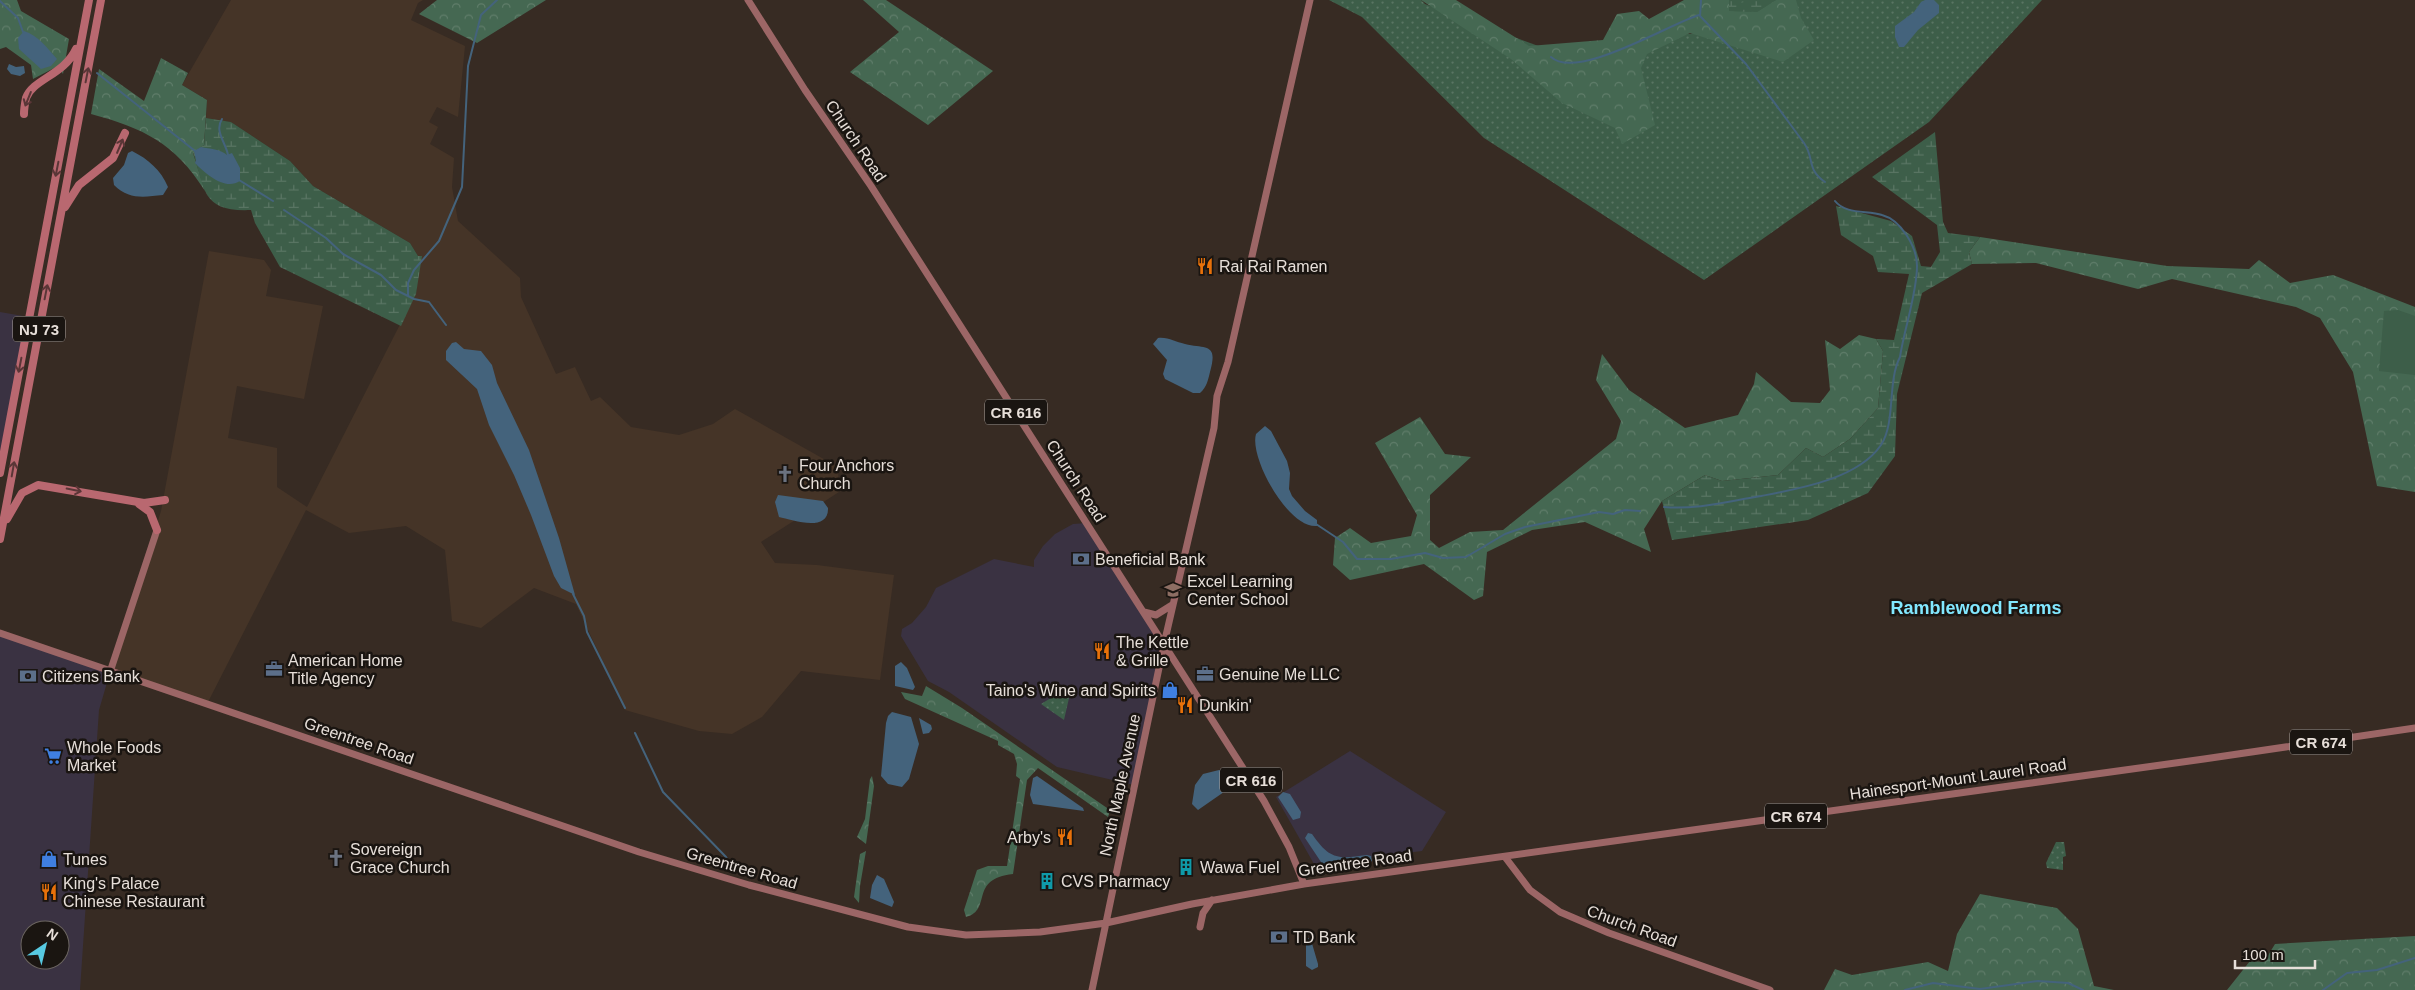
<svg xmlns="http://www.w3.org/2000/svg" width="2415" height="990" font-family="Helvetica,sans-serif">
  <defs>
    <pattern id="grass-dots" width="8" height="8" patternUnits="userSpaceOnUse" patternTransform="scale(1.25)"><rect width="8" height="8" fill="#3d5e49"/><path d="M2 2h.1M6 6h.1" fill="none" stroke="#597563" stroke-width="1.8" stroke-linecap="round"/></pattern>
    <pattern id="forest-crowns" width="20" height="18" patternUnits="userSpaceOnUse" patternTransform="scale(1.25)"><rect width="20" height="18" fill="#456852"/><path d="M2 6a3 3 0 1 1 6 0M12 15a3 3 0 1 1 6 0" fill="none" stroke="#607d6a"/></pattern>
    <pattern id="wetland-marsh" width="20" height="14" patternUnits="userSpaceOnUse" patternTransform="scale(1.25)"><rect width="20" height="14" fill="#3d5e49"/><path d="M1 5h8M5 5V1M11 12h8M15 12V8" fill="none" stroke="#597563"/></pattern>
  </defs>
  <rect width="100%" height="100%" fill="#372b23"/>
  <path fill="#3a3242" fill-rule="evenodd" d="M0 312 29 317 0 473Z
    M1087 523 1164 644 1134 785 1057 767 949 692 928 681 901 636 902 629 912 623 926 607 936 588 994 559 1034 567V560L1043 546 1055 534 1073 524Z
    M0 633 111 669 99 710 80 990H0ZM30 930H60V960H30Z
    M1350 751 1446 812 1422 851 1314 864 1276 797Z"/>
  <path fill="#453427" d="M231 0H423L418 3 411 20 465 46 458 117 437 107 429 122 438 127 430 144 454 158 452 187 458 221 520 278 521 297 556 374 575 367 591 401 600 397 631 427 679 435 713 424 735 409 838 467 839 492 761 542 775 563 817 565 894 575 880 680 801 671 762 717 732 734 699 731 625 710 576 604 534 588 481 628 452 621 445 550 406 526 349 533 306 510 208 702 111 669 161 511 209 251 264 260 271 270 266 296 323 306 304 399 237 386 228 438 277 448V487L307 507 416 293 421 256H418L410 243 313 186 290 161 231 122 206 118 207 100 182 85Z"/>
  <path fill="url(#grass-dots)" d="M1329 0H1421L1425 4 1552 51 1728 29 1720 0H2042L1929 122 1704 280 1484 138 1362 17Z
    M1072 685 1064 720 1041 704Z
    M2056 842H2064L2066 856 2063 857V870L2047 868 2046 863Z"/>
  <path fill="url(#forest-crowns)" d="M0 0H17L21 11 69 39 63 74 58 66 33 79 31 65 6 47 0 49Z
    M437 0H546L477 43 419 14Z
    M863 0H886L993 71 928 125 850 72 899 32Z
    M1421 0H1456L1529 46 1603 40 1617 14 1639 11 1649 19 1684 0H1729L1730 11 1757 12 1776 0H1796L1801 18 1814 40 1783 62 1690 33 1647 54 1641 68 1655 125 1622 144 1615 128 1562 103 1511 59Z
    M161 58 188 73 182 85 207 100 204 145 193 153 205 191C175 143 143 128 91 114L99 69 144 101Z
    M1980 237 2167 266 2249 269 2259 260 2290 283 2333 275 2415 307V492L2377 486 2353 372 2320 318 2296 307 2172 279 2138 289 2036 263 1972 264 1969 252Z
    M1859 335 1876 339 1883 351 1878 408 1850 439 1823 457 1806 448 1778 475 1722 481 1705 475 1662 501 1644 529 1651 552 1585 522 1532 530 1487 552 1483 596 1474 600 1424 564 1350 580 1333 565 1335 538 1350 528 1371 543 1411 536 1417 515 1375 443 1420 417 1445 454 1471 457 1430 495V540L1439 548 1470 532 1503 530 1616 439 1621 421 1596 380 1602 354 1629 390 1685 428 1738 415 1754 384 1756 372 1791 402 1820 403 1830 390 1825 340 1840 349Z
    M926 686 962 708 1110 810 1108 817 1038 768 1027 780 1013 874C968 879 993 910 966 917L964 910 977 870 988 866H1007L1020 779 1016 776 1017 764 1014 754 998 745V741L905 699 901 692 922 696Z
    M872 776 874 786 866 844 857 837 865 819 870 779Z
    M866 851 860 886 859 903 854 897 860 854Z
    M1980 894 2057 908 2078 929 2094 986 2114 990H1824L1835 969 1852 975 1928 962 1948 971 1957 934Z
    M2415 936V990H2227L2250 961 2264 962 2275 944Z"/>
  <path fill="url(#wetland-marsh)" d="M1729 0H1740V3L1752 0H1776L1757 12 1729 11Z
    M206 118 231 122 290 161 313 186 410 243 418 256H422L416 294 401 326 280 267 255 223 251 210C203 212 205 192 193 152L204 145Z
    M1935 132 1943 222 1948 233 1980 237 1969 252 1972 264 1922 293 1897 394 1895 456 1868 493 1808 520 1672 540 1662 501 1705 475 1722 481 1778 475 1806 448 1823 457 1850 439 1878 408 1883 351 1876 339 1894 340 1909 274 1878 272 1873 256 1841 235 1836 206 1891 221 1912 236 1921 266 1931 267 1940 252 1937 225 1872 177Z"/>
  <path fill="#3d5e49" d="M2398 310 2415 316V375L2379 371 2384 311Z"/>
  <path fill="#44637c" d="M1925 0H1934L1939 5V13L1918 30 1904 47H1899L1895 37V26L1914 12 1921 2Z
    M24 31C38 35 48 49 57 59L51 66 41 69 19 49 18 38Z
    M9 64 16 67 24 66 25 73 20 76 11 74 7 69Z
    M201 147C210 149 220 149 227 155L232 153 240 168V181C225 191 206 174 195 163L196 160 194 151Z
    M132 151C148 159 161 170 168 187L163 195C144 197 129 200 114 185L113 178 124 165 128 153Z
    M1158 338C1169 337 1175 342 1185 344 1207 349 1218 343 1210 372 1208 380 1207 387 1200 393H1193L1165 379 1163 374 1167 360 1153 344Z
    M456 342 464 349 481 351 492 365 497 383 529 450 559 538 575 595 561 588 554 576 531 515 514 475 489 425 477 389 446 360V351L452 343Z
    M1265 426 1271 431 1287 461 1290 473 1289 489 1292 496 1305 511 1317 520V526C1288 529 1249 457 1256 434Z
    M778 495 823 501 828 508C829 533 792 520 779 517L775 502Z
    M901 662 907 668 915 687 913 690 895 686V666Z
    M892 712 911 717 919 744 909 779 902 787 888 784 881 776 886 723 888 716Z
    M919 718 931 725 932 729 929 733 923 734Z
    M1219 770 1224 771 1234 785 1198 810 1192 804 1195 785 1203 774Z
    M1037 776 1083 808 1084 811 1033 804 1030 795 1033 778Z
    M1283 792 1290 794 1301 812 1300 818 1293 820 1278 797Z
    M1308 833 1312 834C1330 860 1338 859 1367 855L1371 856 1372 861 1369 863 1331 867 1323 865 1305 838Z
    M877 875 884 879 894 902 892 907 870 898 872 885Z
    M1308 938 1311 940 1318 964V967L1312 970 1306 966V941Z"/>
  <g fill="none" stroke-linecap="round" stroke-linejoin="round">
    <path stroke="#44637c" stroke-width="2" d="M1701 0 1700 16 1746 64 1804 143C1815 159 1806 169 1825 182
      M0 1 18 18 23 32
      M1551 57C1577 81 1669 24 1699 15
      M97 73 195 151
      M222 119C214 131 226 143 228 155
      M239 180 273 201
      M284 210 326 238 343 254 381 275 396 290 414 299 429 302 446 325
      M408 295V283L414 270 439 241 462 187 468 66 481 15 497 0
      M1664 507C1697 510 1729 501 1761 496 1798 489 1858 479 1881 445 1896 422 1887 382 1900 357 1904 329 1917 294 1917 266 1917 247 1901 220 1882 215 1868 210 1846 215 1835 201
      M1316 524 1343 542 1357 559H1391L1425 553 1443 558 1466 557 1505 534 1525 527 1599 512 1613 514 1625 510 1640 511
      M573 594 584 616 587 632 625 708
      M635 733 663 792 726 857 731 866
      M1905 990 1933 983 1980 989 2038 981 2068 983 2083 990
      M2323 990 2347 973 2377 970 2415 958"/>
    <path stroke="#9c6666" stroke-width="7" d="M748 0 805 90 871 186 1264 801 1289 847 1304 884
      M1144 612 1156 615 1172 605
      M0 633 639 852 749 885 908 927 966 935 1040 932 1106 923 1192 904 1304 884 2204 759 2415 728
      M111 669 157 530
      M1505 857 1530 890 1560 912 1609 933 1770 990
      M1200 927 1203 913 1212 900
      M1092 990 1164 644 1214 428 1217 396 1228 362 1310 0"/>
    <path stroke="#b96870" stroke-width="8" d="M24 114C24 109 25 103 26 98 33 79 64 75 76 49
      M65 207 79 185 113 158 125 133
      M0 473 89 0
      M139 504 150 512 157 530
      M7 519 22 493 38 485 144 503 165 500
      M0 539 101 0"/>
  </g>
  <defs><path id="oneway-shaft" d="M-6 0H5M1.5-3L5.5 0L1.5 3" fill="none" stroke-width="1.6" stroke-linecap="round" stroke-linejoin="round" transform="scale(1.25)"/></defs>
  <g stroke="#5a3637">
    <use href="#oneway-shaft" transform="translate(87 75) rotate(-79)"/>
    <use href="#oneway-shaft" transform="translate(28 99) rotate(112)"/>
    <use href="#oneway-shaft" transform="translate(120 146) rotate(-67)"/>
    <use href="#oneway-shaft" transform="translate(57 169) rotate(101)"/>
    <use href="#oneway-shaft" transform="translate(46 292) rotate(-79)"/>
    <use href="#oneway-shaft" transform="translate(20 365) rotate(101)"/>
    <use href="#oneway-shaft" transform="translate(13 469) rotate(-80)"/>
    <use href="#oneway-shaft" transform="translate(74 490) rotate(11)"/>
  </g>
  <defs>
    <g id="restaurant-bare" transform="scale(1.35)"><path d="M-5-6h1v4h1v-4h1v4h1v-4h1v5L-1.5 .5V6h-2V.5L-5-1ZM5-6V6H3V1.5H1.5Q1.5-4 5-6Z" fill="#e8710a" stroke="#1a1511" stroke-width="2.5" paint-order="stroke"/></g>
    <g id="church-bare" transform="scale(1.35)"><path d="M-1.2-6h2.4v3.5h3.3v2.4h-3.3V6h-2.4V-.1h-3.3v-2.4h3.3Z" fill="#6b7280" stroke="#1a1511" stroke-width="2.5" paint-order="stroke"/></g>
    <g id="bank-bare" transform="scale(1.35)"><path d="M-6-4H6V4H-6ZM0-2.3a2.3 2.3 0 1 0 0 4.6a2.3 2.3 0 1 0 0-4.6Z" fill="#5c6f8a" stroke="#1a1511" stroke-width="2.5" paint-order="stroke"/></g>
    <g id="school-bare" transform="scale(1.35)"><path d="M0-5L7-2L0 1L-7-2ZM-4 1L0 2.5L4 1V4Q0 6-4 4Z" fill="#8d6e63" stroke="#1a1511" stroke-width="2.5" paint-order="stroke"/></g>
    <g id="office-bare" transform="scale(1.35)"><path d="M-6-3h4V-5.5h4V-3h4V5H-6ZM-1-4.5V-3h2v-1.5ZM-6 0V1H6V0Z" fill="#5c6f8a" stroke="#1a1511" stroke-width="2.5" paint-order="stroke"/></g>
    <g id="shop-bare" transform="scale(1.35)"><path d="M-5-2.5h2.3a2.7 3.5 0 0 1 5.4 0H5L5.5 6h-11ZM-1.5-2.5h3a1.5 2.3 0 0 0-3 0Z" fill="#3f7fe0" stroke="#1a1511" stroke-width="2.5" paint-order="stroke"/></g>
    <g id="supermarket-bare" transform="scale(1.35)"><path d="M-6-5.5h2.5l.6 2H6L4.5 2H-2.5L-4.4-4H-6ZM-1.5 3.2a1.3 1.3 0 1 0 .1 0ZM3 3.2a1.3 1.3 0 1 0 .1 0Z" fill="#3f7fe0" stroke="#1a1511" stroke-width="2.5" paint-order="stroke"/></g>
    <g id="building-bare" transform="scale(1.35)"><path d="M-4-6H4V6H1V3H-1V6H-4ZM-2.5-4.3h1.7v1.8h-1.7ZM.8-4.3h1.7v1.8H.8ZM-2.5-1h1.7V.8h-1.7ZM.8-1h1.7V.8H.8Z" fill="#0f9aa8" stroke="#1a1511" stroke-width="2.5" paint-order="stroke"/></g>
  </defs>
  <g fill-rule="evenodd">
    <use href="#restaurant-bare" x="1205" y="266"/>
    <use href="#church-bare" x="785" y="474"/>
    <use href="#bank-bare" x="1081" y="559"/>
    <use href="#school-bare" x="1173" y="590"/>
    <use href="#restaurant-bare" x="1102" y="651"/>
    <use href="#office-bare" x="274" y="669"/>
    <use href="#office-bare" x="1205" y="674"/>
    <use href="#bank-bare" x="28" y="676"/>
    <use href="#shop-bare" x="1170" y="690"/>
    <use href="#restaurant-bare" x="1185" y="705"/>
    <use href="#supermarket-bare" x="53" y="756"/>
    <use href="#restaurant-bare" x="1065" y="837"/>
    <use href="#church-bare" x="336" y="858"/>
    <use href="#shop-bare" x="49" y="859"/>
    <use href="#building-bare" x="1186" y="867"/>
    <use href="#building-bare" x="1047" y="881"/>
    <use href="#restaurant-bare" x="49" y="892"/>
    <use href="#bank-bare" x="1279" y="937"/>
  </g>
  <g text-anchor="middle" dominant-baseline="central" stroke-width="5" stroke-linejoin="round" paint-order="stroke">
    <g fill="#1a1511" stroke="#aaa29d" stroke-width="1">
      <rect x="13" y="316.5" width="52" height="25" rx="4"/>
      <rect x="985" y="399.5" width="62" height="25" rx="4"/>
      <rect x="2290" y="729.5" width="62" height="25" rx="4"/>
      <rect x="1220" y="767.5" width="62" height="25" rx="4"/>
      <rect x="1765" y="803.5" width="62" height="25" rx="4"/>
    </g>
    <g font-size="15" font-weight="bold" fill="#e7dfd9">
      <text x="39" y="329">NJ 73</text>
      <text x="1016" y="412">CR 616</text>
      <text x="2321" y="742">CR 674</text>
      <text x="1251" y="780">CR 616</text>
      <text x="1796" y="816">CR 674</text>
    </g>
    <g font-size="16" fill="#e7dfd9" stroke="#1a1511">
      <text transform="translate(856 141) rotate(56)">Church Road</text>
      <text transform="translate(1076 481) rotate(57)">Church Road</text>
      <text transform="translate(359 741) rotate(19)">Greentree Road</text>
      <text transform="translate(1958 779) rotate(-8)">Hainesport-Mount Laurel Road</text>
      <text transform="translate(1120 785) rotate(-78)">North Maple Avenue</text>
      <text transform="translate(1355 863) rotate(-8)">Greentree Road</text>
      <text transform="translate(742 868) rotate(16)">Greentree Road</text>
      <text transform="translate(1632 926) rotate(20)">Church Road</text>
    </g>
    <g font-size="16" fill="#e7dfd9" stroke="#1a1511" text-anchor="start">
      <text x="1219" y="266">Rai Rai Ramen</text>
      <text x="799" y="465">Four Anchors<tspan x="799" dy="18">Church</tspan></text>
      <text x="1095" y="559">Beneficial Bank</text>
      <text x="1187" y="581">Excel Learning<tspan x="1187" dy="18">Center School</tspan></text>
      <text x="1116" y="642">The Kettle<tspan x="1116" dy="18">&amp; Grille</tspan></text>
      <text x="288" y="660">American Home<tspan x="288" dy="18">Title Agency</tspan></text>
      <text x="1219" y="674">Genuine Me LLC</text>
      <text x="42" y="676">Citizens Bank</text>
      <text x="1156" y="690" text-anchor="end">Taino's Wine and Spirits</text>
      <text x="1199" y="705">Dunkin'</text>
      <text x="67" y="747">Whole Foods<tspan x="67" dy="18">Market</tspan></text>
      <text x="1051" y="837" text-anchor="end">Arby's</text>
      <text x="350" y="849">Sovereign<tspan x="350" dy="18">Grace Church</tspan></text>
      <text x="63" y="859">Tunes</text>
      <text x="1200" y="867">Wawa Fuel</text>
      <text x="1061" y="881">CVS Pharmacy</text>
      <text x="63" y="883">King's Palace<tspan x="63" dy="18">Chinese Restaurant</tspan></text>
      <text x="1293" y="937">TD Bank</text>
    </g>
    <g font-size="18" font-weight="bold" fill="#82e8ff" stroke="#1a1511">
      <text x="1976" y="608">Ramblewood Farms</text>
    </g>
  </g>
  <g transform="translate(45 945) rotate(35)"><circle r="24" fill="#1a1511" stroke="#6c6661"/>
  <path d="M0-4L9 19L0 12L-9 19Z" fill="#57c9e1"/>
  <text y="-8" font-size="14" font-weight="bold" text-anchor="middle" fill="#e7dfd9">N</text>
  </g>
  <path d="M2235 960v8h80v-8" fill="none" stroke="#e7dfd9" stroke-width="2.5"/>
  <text x="2242" y="960" font-size="15" fill="#e7dfd9" stroke="#1a1511" stroke-width="4" paint-order="stroke">100 m</text>
</svg>
